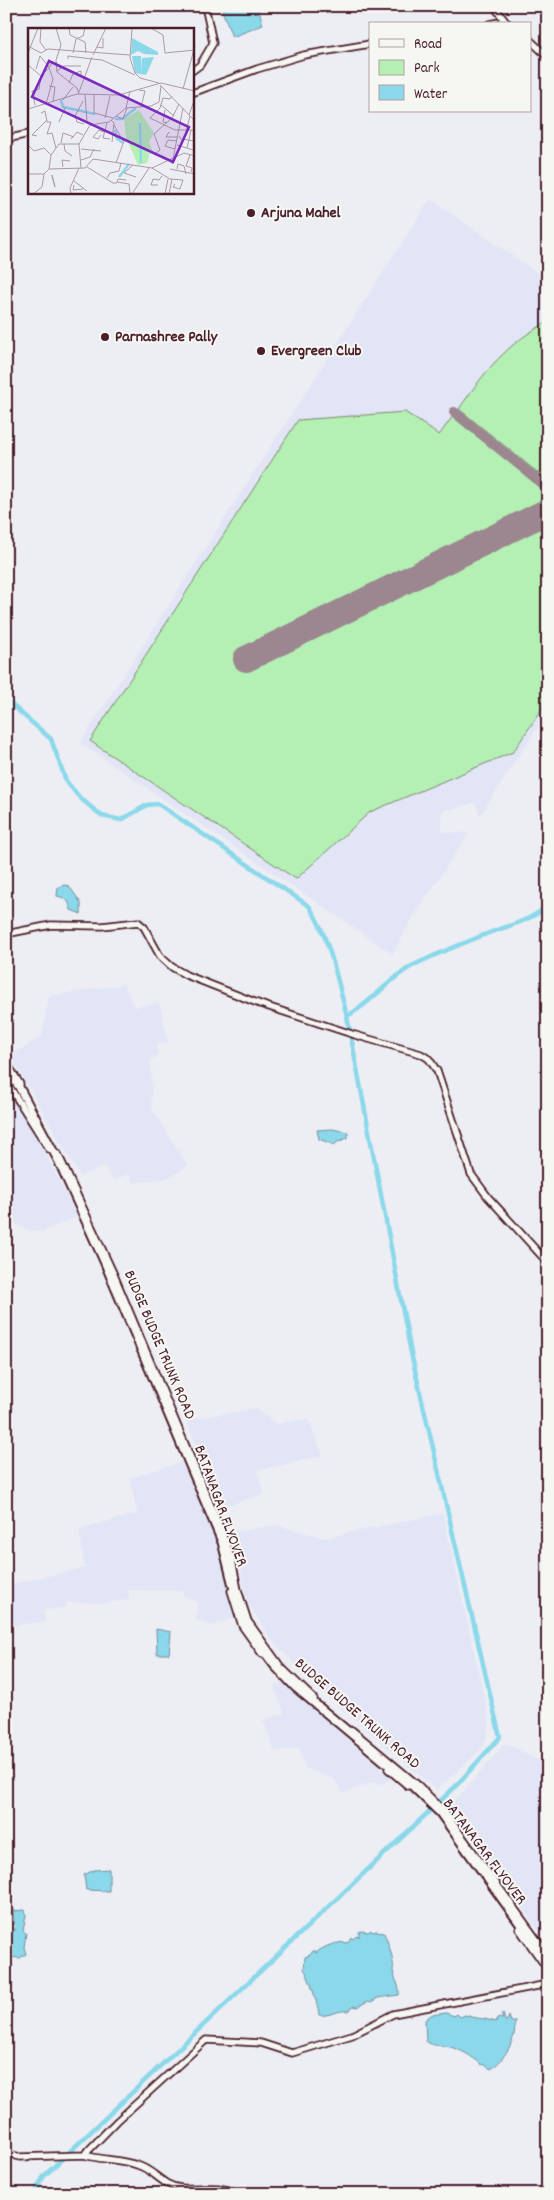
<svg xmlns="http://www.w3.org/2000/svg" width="554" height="2200" font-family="Dekko,sans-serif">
  <rect width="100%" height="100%" fill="#edeef3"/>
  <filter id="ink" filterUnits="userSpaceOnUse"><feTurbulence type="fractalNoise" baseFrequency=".02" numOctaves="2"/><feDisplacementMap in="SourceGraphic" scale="10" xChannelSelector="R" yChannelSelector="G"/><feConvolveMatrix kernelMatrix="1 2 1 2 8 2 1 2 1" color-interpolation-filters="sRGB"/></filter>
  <g filter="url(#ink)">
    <path fill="#e2e5f5" d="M430 199 548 280V711L480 816 475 803 442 811V832L469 833 412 919 393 954 80 743Z
      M124 984 134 1007 159 1003 169 1042 157 1045 158 1056 151 1059 152 1109 188 1166 168 1178 133 1183 129 1174 113 1180 104 1167 80 1176 11 1056 42 1036 49 996Z
      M6 1085 45 1152 77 1217 42 1232 30 1231 16 1224 6 1195Z
      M256 1408 276 1424 308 1419 323 1456 257 1471 264 1494 222 1507 186 1420Z
      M184 1461 226 1566 234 1618 212 1626 196 1619 197 1603 184 1596 182 1591 129 1590V1600L102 1603 67 1602 65 1608 43 1610 45 1622 6 1626V1585L85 1568 79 1529 137 1514 130 1478Z
      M443 1513 490 1723 484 1746 437 1790 327 1696 273 1642 247 1601 233 1532 276 1525 325 1538Z
      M284 1682 315 1710 392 1778 382 1784 372 1782 344 1794 335 1780 305 1768 299 1748 275 1752 263 1720 285 1713 273 1686Z
      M506 1743 548 1766V1945L451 1805Z"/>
    <path fill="#b4efb4" stroke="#7f8770" d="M548 322V481L459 409C484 372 508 342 548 322Z
      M405 412 439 435 453 416 548 493V500L243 652 250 667 548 518V700L513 752 370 812 296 879 90 741 298 420Z"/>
    <path fill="#8bd8ea" stroke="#718e9e" d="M232 6H258L263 25 232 37 222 10Z
      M64 885 69 886 81 903V914L71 910C69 901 67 898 57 896L58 887Z
      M332 1129 348 1132V1138L339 1141 334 1145 319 1139 317 1130Z
      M156 1629 171 1632 169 1654H157Z
      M109 1869V1891L86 1890 84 1875 94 1870Z
      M25 1910 26 1915 23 1931 26 1933 24 1947 26 1954 20 1958 6 1957V1933L15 1931 13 1911Z
      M371 1930 372 1932 377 1931 384 1933C388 1942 392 1954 393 1963 394 1966 393 1969 393 1971 395 1980 400 1986 399 1995L378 1998 371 2002 368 2001 357 2007 353 2006 349 2011C339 2009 329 2017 319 2015 319 2008 308 1973 304 1969L305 1957 310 1955 313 1951H316V1953C324 1946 338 1941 348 1943L351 1938 353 1939 356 1936 359 1937V1932L361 1931 368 1932Z
      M446 2013 454 2016 457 2014 460 2017 465 2015C476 2019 485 2018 496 2022L497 2018 503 2019 501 2014 503 2013 505 2021H507L509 2016 511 2022H517L514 2025C518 2037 502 2063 491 2069L483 2064 481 2065 480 2063C471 2056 462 2050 450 2047 442 2045 433 2047 426 2041L425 2020 431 2015Z"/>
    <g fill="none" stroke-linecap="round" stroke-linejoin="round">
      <path stroke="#8bd8ea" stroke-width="4.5" d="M6 700 51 739 66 781 80 798 102 816 121 820 147 805 158 804 309 906C329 935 338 983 347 1016L411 1353 500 1737 455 1787 44 2176 34 2194
        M347 1016C372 1003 389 978 414 965 438 953 464 943 489 933 510 925 531 921 548 905"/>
      <path stroke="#9c868f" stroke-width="10" d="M454 412 548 488"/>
      <path stroke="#9c868f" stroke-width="26" d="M246 659 548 511"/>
      <g stroke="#4a1f2b" stroke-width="9">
        <path id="tertiary" d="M494 6 505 21 509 24
          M489 24 505 21
          M530 40 548 57
          M192 71 200 65 213 43 205 6
          M192 93 257 69 304 55 370 44
          M6 139 29 134
          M6 934 51 925 102 926 138 922 144 927 160 956 172 967 186 975 260 1004 355 1035 421 1054 429 1059 437 1071 471 1174 488 1197 548 1263
          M6 1062 20 1084
          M6 1081 49 1149
          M58 1154 115 1277 219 1525 232 1560 238 1590 248 1621 281 1667 314 1699
          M231 1591 242 1626 262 1654
          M352 1730 418 1785 443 1810 548 1955
          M388 1769 408 1786
          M519 1929 548 1970
          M6 2153 20 2157 84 2155 117 2121 206 2040 261 2043 292 2053 352 2035 393 2014 548 1984
          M84 2155C101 2160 120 2159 137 2165 155 2170 161 2186 181 2188 198 2190 220 2183 235 2194"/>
      </g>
      <g stroke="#4a1f2b" stroke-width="11">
        <path id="secondary" d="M6 1068 19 1087 58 1160 104 1261 222 1542 239 1610 250 1633 274 1665 295 1687 403 1777 440 1813 548 1963"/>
      </g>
      <use href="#tertiary" stroke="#f6f6f2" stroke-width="5.5"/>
      <use href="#secondary" stroke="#f6f6f2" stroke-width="7"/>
    </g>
  </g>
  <g fill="#4a1f2b" stroke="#f6f6f2" stroke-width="2">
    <circle cx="251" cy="213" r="5"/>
    <circle cx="105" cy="337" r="5"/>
    <circle cx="261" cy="351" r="5"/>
  </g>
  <g text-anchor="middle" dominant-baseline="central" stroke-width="4" stroke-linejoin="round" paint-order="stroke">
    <g font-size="16" font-weight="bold" fill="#4a1f2b" stroke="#f6f6f2" text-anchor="start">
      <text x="261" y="213">Arjuna Mahel</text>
      <text x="115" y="337">Parnashree Pally</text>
      <text x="271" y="351">Evergreen Club</text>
    </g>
    <g font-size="16" fill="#4a1f2b" stroke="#f6f6f2">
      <text transform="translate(159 1345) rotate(67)">BUDGE BUDGE TRUNK ROAD</text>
      <text transform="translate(220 1506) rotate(70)">BATANAGAR FLYOVER</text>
      <text transform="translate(357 1714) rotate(41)">BUDGE BUDGE TRUNK ROAD</text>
      <text transform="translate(484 1852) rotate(53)">BATANAGAR FLYOVER</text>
    </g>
  </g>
  <g transform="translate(28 28)">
    <rect width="166" height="166" fill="#edeef3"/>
    <path d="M111 82 126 105 121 114 125 124 117 125H122L119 135 110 137 98 109 96 91Z" fill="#b4efb4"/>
    <path d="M104 10 130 24V27L116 26 110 23 103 27ZM104 28H113L114 45V30L126 29 118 47 107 45Z" fill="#8bd8ea"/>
    <path fill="none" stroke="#8bd8ea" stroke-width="2.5" d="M33 72 35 79 67 86M87 91H94L108 80M112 95 113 135M87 102 89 111 95 115M91 149 101 136"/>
    <path fill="none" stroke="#ac9ba3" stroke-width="1" d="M13 0 12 14 18 22M28 0 33 17 28 32 29 44 49 60 51 66M41 0 42 7 57 14 58 25M104 0 102 30 107 45 112 50 131 55M123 0 135 7 137 25 167 22M0 18 13 25 20 21 102 27M69 19 75 20V10M0 25 10 0M45 25 48 11 55 8 57 0M65 27 78 0M40 31V28L64 31M64 31 74 32 107 47M0 37 13 48 21 40M8 41 12 28 21 39M29 43 36 38H53M41 55 45 46 53 43V47M132 57 167 93M21 58 27 59 25 74M155 61 167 18M111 62 117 63 113 79M51 64 64 29M57 67 59 94M66 67V85L85 90M144 68 142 71 135 70 132 80 122 90 147 102H167M35 72 45 59M55 73 47 88 49 94 56 96M18 76 25 51 21 40 24 35H29M7 77 4 63 11 61 13 48M133 77 146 88M98 80 123 78 131 74 133 58M0 81 49 66 91 67 133 55 167 63M137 82 135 94 139 95M13 85 17 83 19 94H23L19 106 24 105 28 120M161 87 167 70M88 88 95 91 99 80M77 90 82 68M83 92 86 95 84 114M31 94 37 80M79 95 75 110 82 111M86 97 95 113M141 104 138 109H150M158 104 162 88M73 107 70 111 65 109 71 102 76 104M9 108 4 107 19 92M151 108 153 111 167 113M43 111 49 104 55 107M33 115 35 105 46 109M36 116 37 123 44 128M51 116 53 140M0 117 6 123 16 120 23 127M149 117 165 122 167 119M159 120 163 102M53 121 73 123M147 121 137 118 140 112 149 113M128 125 132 122 126 106 144 90 151 76M162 127 158 138 164 140 163 144M53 132 62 129 66 121M88 135 96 113 99 112M144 136 155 80M105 137 96 145 108 149M35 139 34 132 42 133M59 139 85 155H89M124 140 142 151 155 152M21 141 57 140 65 131 124 140 156 125 167 128 165 132M21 141 23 127 31 116H51L62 97 81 94 98 80 102 63M142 141 167 146M149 141 150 136 156 138 158 146M0 146H16M24 147 27 159 24 148ZM79 150 82 145 91 143 93 135M98 152 90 151 89 154 101 156 102 166M46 153 59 163M147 156 145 159 152 161 155 152M46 157 45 162 55 161M130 157H123L125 151 131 152 134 148M5 166 14 159 16 146 21 141M43 166 42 160 51 140M104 166 121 140M137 166 140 151M141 166 144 151"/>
    <path fill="#7b2cbf" fill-opacity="0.15" stroke="#7b2cbf" stroke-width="2.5" d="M21 33 161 99 145 134 4 69Z"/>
    <rect width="166" height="166" fill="none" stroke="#4a1f2b" stroke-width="2.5"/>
  </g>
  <rect width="554" height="2200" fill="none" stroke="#f6f6f2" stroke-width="25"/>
  <rect x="12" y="12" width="529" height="2175" fill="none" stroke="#4a1f2b" stroke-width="2" filter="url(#ink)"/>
  <rect x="369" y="22" width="162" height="90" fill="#f6f6f2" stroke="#b1a0a2"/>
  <rect x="379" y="39" width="25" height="8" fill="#f6f6f2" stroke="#b1a0a2"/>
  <text x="414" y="48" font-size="15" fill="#4a1f2b">Road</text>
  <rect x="379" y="60" width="25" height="15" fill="#b4efb4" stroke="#b1a0a2"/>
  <text x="414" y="72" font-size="15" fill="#4a1f2b">Park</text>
  <rect x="379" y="85" width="25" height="15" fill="#8bd8ea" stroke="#b1a0a2"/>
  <text x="414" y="98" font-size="15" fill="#4a1f2b">Water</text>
</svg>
